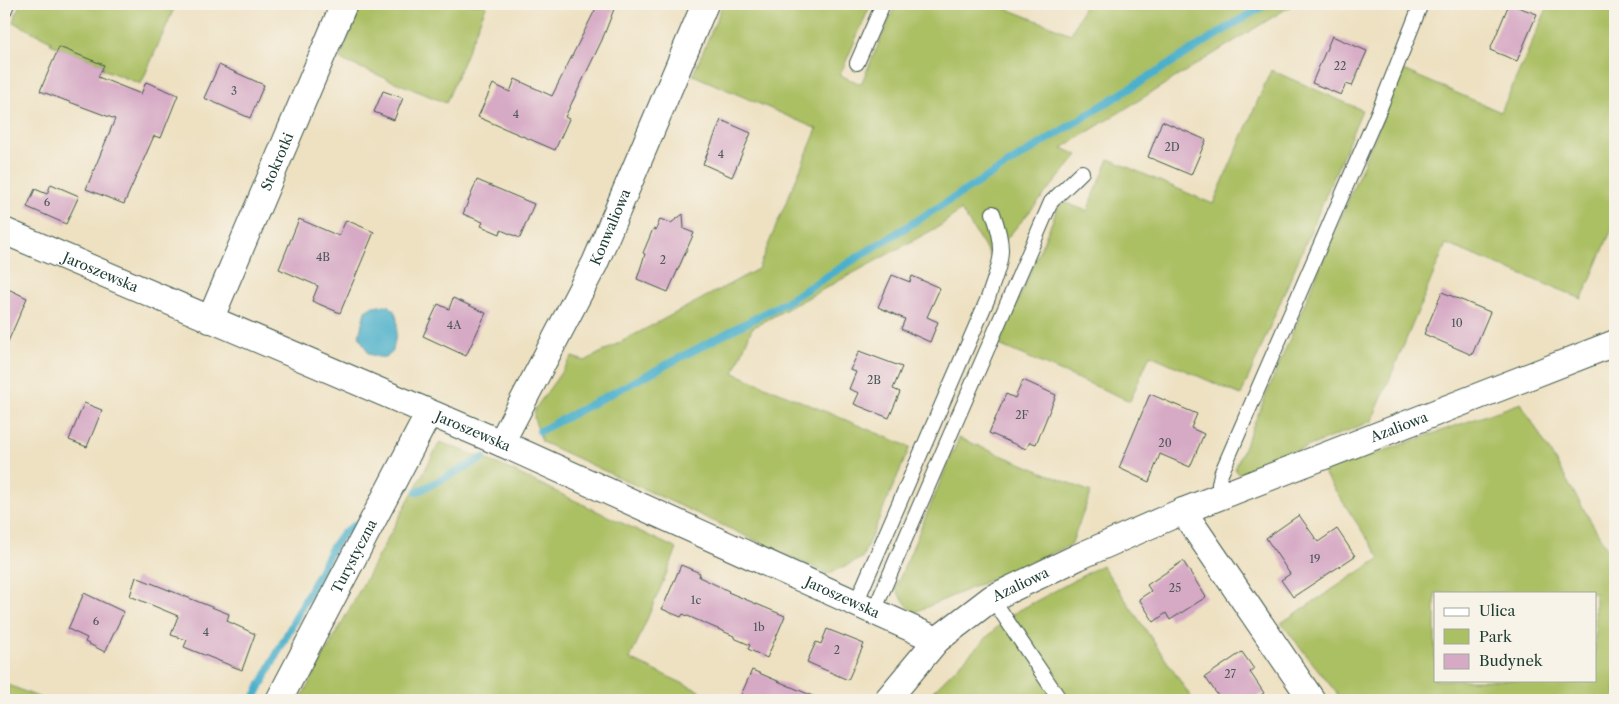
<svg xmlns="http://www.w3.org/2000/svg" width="1619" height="704" font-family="'Libre Caslon Text',serif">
  <rect width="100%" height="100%" fill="#f7f3e8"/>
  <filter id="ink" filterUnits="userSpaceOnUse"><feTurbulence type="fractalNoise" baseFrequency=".02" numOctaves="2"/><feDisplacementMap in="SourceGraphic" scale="10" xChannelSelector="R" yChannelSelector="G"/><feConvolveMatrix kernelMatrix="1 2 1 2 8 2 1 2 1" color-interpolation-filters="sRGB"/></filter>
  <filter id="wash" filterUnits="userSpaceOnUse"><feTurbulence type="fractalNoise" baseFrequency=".0096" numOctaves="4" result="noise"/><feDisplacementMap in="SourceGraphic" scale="20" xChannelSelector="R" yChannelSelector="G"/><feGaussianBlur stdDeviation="1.12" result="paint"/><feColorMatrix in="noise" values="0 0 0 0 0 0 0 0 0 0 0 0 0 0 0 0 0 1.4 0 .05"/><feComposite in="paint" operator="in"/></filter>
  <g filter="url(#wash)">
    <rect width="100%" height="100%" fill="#eee1c2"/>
    <path fill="#abbf63" stroke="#657e4c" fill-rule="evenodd" d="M20 4H176L141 84 102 69 104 65 50 44 51 41 13 22Z
      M362 4H487L446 103 339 59Z
      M723 4H871L840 75 861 84 896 4H995L1071 34 1085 4H1294L1062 148 1078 155 991 257 961 210 940 226 752 328 734 373 910 447 862 558 828 574 542 442 534 418 535 409 572 357 585 361 758 269 817 129 693 75Z
      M1549 4H1615V222L1582 299 1446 244 1372 421 1239 474 1235 469 1403 70 1501 112Z
      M1271 70 1362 110 1241 395 1150 355 1130 401 999 345 1061 201 1087 211 1109 159 1213 204Z
      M1521 403 1615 562V700H1342L1281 623 1380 558 1323 472ZM1435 593H1595V680H1435Z
      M959 438 1091 492 1071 545 913 613 895 589Z
      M440 442 498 464 677 549 630 659 719 700H300Z
      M1102 565 1193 700H924L1007 617Z
      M4 683 45 700H4Z"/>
    <path fill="#4cb0cb" stroke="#367680" d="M387 305C404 312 395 337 393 351 386 361 378 357 369 354L359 336 365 311 373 306Z"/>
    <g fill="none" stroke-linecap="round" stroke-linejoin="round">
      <path stroke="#4cb0cb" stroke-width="8" d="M540 431 784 303 1266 4
        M417 492 483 458
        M253 700 332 548 342 534 361 521"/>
    </g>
    <g id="blocks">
      <path fill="#d6a9c5" d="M598 4H616L602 40 565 117 569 119 555 150 478 117 493 84 510 92 515 79 552 96Z
        M1509 4 1537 14 1517 61 1490 50Z
        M1332 36 1367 51 1352 86 1346 84 1341 95 1312 83Z
        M59 47 104 65 98 77 141 94 146 82 178 95 161 138 154 136 124 204 86 189 115 119 40 91Z
        M219 65 264 85 250 118 204 98Z
        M383 91 403 98 394 120 374 112Z
        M721 120 751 133 732 177 703 164Z
        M1162 121 1206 140 1191 175 1148 157Z
        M477 180 534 204 520 238 501 230 500 234 481 226 483 222 463 214Z
        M51 184 79 196 66 224 27 207 35 189 47 194Z
        M683 214 684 229 694 233 668 292 637 279 645 254 643 253 653 229 656 230 660 219 671 223Z
        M299 219 339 236 346 220 374 232 340 313 312 301 318 286 279 269Z
        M892 275 910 282 912 276 940 288 927 317 938 322 930 342 901 329 905 319 878 307Z
        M4 287 27 298 4 351Z
        M1442 292 1490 312 1472 355 1424 334Z
        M453 298 486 313 466 356 423 336 438 304 449 309Z
        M859 351 902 367 893 389 900 392 889 418 854 404 859 393 849 389 856 372 850 370Z
        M1023 380 1056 395 1036 444 1030 442 1026 449 989 433 1006 394 1015 398Z
        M1150 394 1197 414 1191 428 1204 434 1190 467 1160 454 1149 482 1119 468Z
        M84 403 102 410 87 447 69 440Z
        M1299 515 1318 542 1337 529 1355 556 1293 597 1281 580 1290 574 1266 538Z
        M1183 561 1206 597 1170 620 1166 613 1154 622 1139 599 1151 591 1147 585Z
        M681 565 700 573 699 577 729 591 728 592 785 616 767 658 748 649 750 645 734 638V636L683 614 681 617 662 609Z
        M136 577 229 614 227 621 255 634 242 670 184 647 187 640 171 635 178 616 130 596Z
        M84 593 124 612 105 652 85 642 87 638 68 629Z
        M827 629 864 644 848 680 807 662 816 642 821 644Z
        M1242 652 1254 669 1250 672 1264 693 1253 700H1221L1205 677Z
        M752 670 822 700H754L741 695Z"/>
    </g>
  </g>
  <g filter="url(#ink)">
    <use href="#blocks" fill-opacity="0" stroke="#3e5649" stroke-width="1"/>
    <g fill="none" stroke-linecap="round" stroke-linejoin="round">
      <g stroke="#3e5649" stroke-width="16">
        <path id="lane" d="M4 11 7 4
          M857 63 883 4
          M1220 497 1219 484 1221 474 1380 108 1421 4
          M992 598 1060 700
          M856 603 988 298C1001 259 1007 253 993 213
          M874 611 1051 202 1082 172"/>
      </g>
      <g stroke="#3e5649" stroke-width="28">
        <g id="street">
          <path id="s1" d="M4 231 501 443 937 640"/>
          <path id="s2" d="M210 320 344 4"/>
          <path id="s3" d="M501 443 595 263 705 4"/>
          <path d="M1183 511 1312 700"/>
          <path id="s4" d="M279 700 429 413"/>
          <path id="s5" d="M887 700 937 640 992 598 1078 557 1183 511 1615 343"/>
        </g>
      </g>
      <use href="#lane" stroke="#fff" stroke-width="14"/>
      <use href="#street" stroke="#fff" stroke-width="26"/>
    </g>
  </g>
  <g text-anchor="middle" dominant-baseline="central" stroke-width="5" stroke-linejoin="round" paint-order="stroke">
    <g font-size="11" fill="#4d5858">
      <text x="1340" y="66">22</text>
      <text x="234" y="91">3</text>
      <text x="516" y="114">4</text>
      <text x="1172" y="147">2D</text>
      <text x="721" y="154">4</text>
      <text x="47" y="202">6</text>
      <text x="323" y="257">4B</text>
      <text x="663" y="260">2</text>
      <text x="1457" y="323">10</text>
      <text x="454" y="325">4A</text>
      <text x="874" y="380">2B</text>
      <text x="1022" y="415">2F</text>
      <text x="1165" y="443">20</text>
      <text x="1315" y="559">19</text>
      <text x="1175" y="588">25</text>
      <text x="696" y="600">1c</text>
      <text x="96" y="621">6</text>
      <text x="759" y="627">1b</text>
      <text x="206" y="632">4</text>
      <text x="837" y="650">2</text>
      <text x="1230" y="674">27</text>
    </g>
    <g font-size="14" fill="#1f3d34" stroke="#f7f3e8">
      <text stroke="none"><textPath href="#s2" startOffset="172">Stokrotki</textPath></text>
      <text stroke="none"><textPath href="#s3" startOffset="242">Konwaliowa</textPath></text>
      <text stroke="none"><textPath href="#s1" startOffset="105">Jaroszewska</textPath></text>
      <text stroke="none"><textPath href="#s5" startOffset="589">Azaliowa</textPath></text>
      <text stroke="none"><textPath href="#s1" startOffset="510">Jaroszewska</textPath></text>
      <text stroke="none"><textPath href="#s4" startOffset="162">Turystyczna</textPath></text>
      <text stroke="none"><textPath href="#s5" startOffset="179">Azaliowa</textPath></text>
      <text stroke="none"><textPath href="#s1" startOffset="915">Jaroszewska</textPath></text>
    </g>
  </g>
  <rect width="1619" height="704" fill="none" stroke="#f7f3e8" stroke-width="20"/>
  <rect x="1434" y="592" width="162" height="90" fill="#f7f3e8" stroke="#a1aaa0"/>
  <rect x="1444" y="608" width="25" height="8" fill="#ffffff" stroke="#a1aaa0"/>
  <text x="1479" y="616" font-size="15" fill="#1f3d34">Ulica</text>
  <rect x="1444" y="629" width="25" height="15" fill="#abbf63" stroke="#a1aaa0"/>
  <text x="1479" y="642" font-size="15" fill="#1f3d34">Park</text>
  <rect x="1444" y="654" width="25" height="15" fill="#d6a9c5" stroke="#a1aaa0"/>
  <text x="1479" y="666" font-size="15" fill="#1f3d34">Budynek</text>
</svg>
